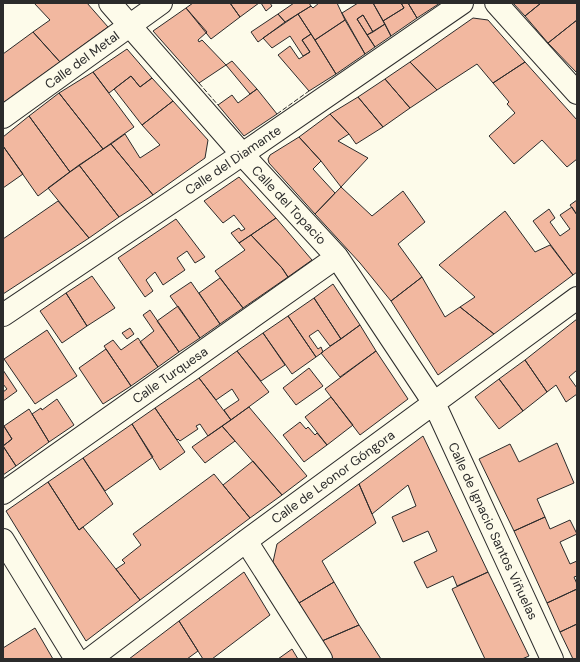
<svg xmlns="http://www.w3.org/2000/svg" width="580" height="662" font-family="'DM Sans',sans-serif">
  <rect width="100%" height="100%" fill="#fdfbea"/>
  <path fill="#f2b8a0" stroke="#2b2b2b" d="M34 3H87L108 27 60 62 33 32 50 20Z
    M193 3H230L240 17 211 39 186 8Z
    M230 3H259L240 17Z
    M261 3H270L272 6 266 11Z
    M294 3H309L311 6 285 22 278 14Z
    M319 3H337L345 20 315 40 298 14 311 6 313 8Z
    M358 3H373L385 24 373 32 363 15 357 19 375 47 365 54 342 13Z
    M373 3H401L404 8 383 21Z
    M401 3H408L417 18 391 36 383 21 404 8Z
    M408 3H440L417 18Z
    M513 3H541L525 16Z
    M541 3H577V20L548 43 525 16Z
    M186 8 207 32 198 40 199 42 202 40 226 65 199 83 153 31Z
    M278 14 285 22 258 42 251 32Z
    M298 14 311 34 302 40 310 52 303 56 290 36 272 48 263 38Z
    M363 15 373 32 367 35 357 19Z
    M473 18 488 20 525 62 493 83 477 64 437 90 410 62Z
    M345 20 365 54 336 74 315 40Z
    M577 20V73L548 43Z
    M385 24 391 36 375 47 367 35Z
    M33 32 60 62 3 103V54Z
    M311 34 336 74 309 91 278 55 290 46 299 59 310 52 302 40Z
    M127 49 152 78 140 87 131 76 109 93 93 72Z
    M232 61 257 89 250 94 226 65Z
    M410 62 437 90 410 108 385 79Z
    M525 62 577 120V159L567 167 542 140 514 164 489 136 515 113 507 104 509 102 493 83Z
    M93 72 134 127 103 149 59 93Z
    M131 76 140 87 152 78 173 101 142 125 114 89Z
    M385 79 410 108 383 127 358 97Z
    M257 89 277 114 244 136 218 105 232 95 238 103Z
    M59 93 103 149 70 172 29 116Z
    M358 97 383 127 356 144 349 134 330 114Z
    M173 101 208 140 205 158 153 195 111 144 125 134 140 158 160 145 142 125Z
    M330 114 349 134 338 141 368 158 341 187 321 161 299 137Z
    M29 116 70 172 38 196 3 146V137Z
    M299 137 321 161 313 169 335 193 315 214 269 163 268 159 270 155Z
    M111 144 153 195 119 217 79 165Z
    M3 146 23 174 3 188Z
    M79 165 119 217 89 238 48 188Z
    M239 177 276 218 239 243 231 233 239 228 241 231 245 229 234 215 223 223 204 201Z
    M341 187 372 216 403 191 425 222 398 244 422 277 391 301 360 263 315 214Z
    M577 200V215L570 205Z
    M58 201 89 238 3 294V239Z
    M572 207 577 215V272L573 275 533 221 549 209 555 218 550 222 560 236 570 229 560 215Z
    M505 211 535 252 550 245 573 275 494 334 460 307 475 297 439 265Z
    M276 218 312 260 288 277 282 268 251 235Z
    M176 219 205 257 195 263 187 251 177 258 185 270 163 285 155 272 146 280 153 291 145 297 118 258Z
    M251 235 282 268 288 277 243 308 215 271 245 250 239 243Z
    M92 276 115 308 87 326 66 293Z
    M422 277 445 317 460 307 494 334 438 375 391 301Z
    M220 278 243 308 220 324 199 293Z
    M191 282 220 324 200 338 170 296Z
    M333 284 360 325 341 339 314 298Z
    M66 293 87 326 62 343 40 311Z
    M314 298 341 339 330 346 318 330 309 336 318 349 321 347 323 352 316 357 288 316Z
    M178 306 200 338 179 352 157 321Z
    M150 310 179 352 158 367 140 342 154 331 143 315Z
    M288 316 316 357 292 374 263 333Z
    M577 319V370L569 377 577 388V394L566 402 556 385 547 392 525 360Z
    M360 325 376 351 340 377 321 353Z
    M130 328 134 334 127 339 122 333Z
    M47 330 77 376 35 404 4 359Z
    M263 333 285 365 261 381 237 351Z
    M138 338 158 367 131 386 104 346 113 340 121 350Z
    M106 349 131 386 103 404 79 368Z
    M237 351 269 392 231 420 224 410 239 400 232 389 216 400 199 378Z
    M376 351 408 399 360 435 325 389Z
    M525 360 547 392 523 411 499 379Z
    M309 368 323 386 296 405 283 388Z
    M3 370 17 391 3 401V392L7 389 3 384Z
    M199 378 231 420 208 436 200 424 196 426 198 429 180 441 178 439 177 440 155 408Z
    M499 379 523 411 499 429 475 397Z
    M331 397 353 425 327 445 305 417Z
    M57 399 74 425 49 442 32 414 41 408 42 410Z
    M249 407 307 476 282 495 222 426Z
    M155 408 185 452 160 470 132 424Z
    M29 409 49 442 16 466 3 446 12 439 4 426Z
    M300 422 306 429 308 427 315 435 317 433 327 445 304 462 283 435Z
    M132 424 153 457 105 491 83 458Z
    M3 425 12 439 3 446Z
    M222 426 235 441 205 463 192 447Z
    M423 436 488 572 457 586 453 576 427 588 414 562 437 551 428 531 403 542 392 517 416 506 408 485 372 514 359 484Z
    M557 443 574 483 537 499 545 517 514 531 479 459 510 444 519 462Z
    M3 446 16 466 3 475Z
    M83 458 113 504 79 530 48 482Z
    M253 461 282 495 250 518 223 485Z
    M214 474 250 518 140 600 116 569 125 563 122 560 141 545 133 534Z
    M48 482 79 530 83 527 140 600 86 641 6 511Z
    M359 484 376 523 322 561 334 582 299 603 273 562 277 544Z
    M545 517 550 529 570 520 577 534 560 542 570 564 577 561V576L574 577 577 584V589L547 603 514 531Z
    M244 572 270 615 212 659H203L179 621Z
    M488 572 529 656 522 659H485L452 589Z
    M334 582 359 625 322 641 299 603Z
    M577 589V624L560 632 547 603Z
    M179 621 198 651 187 659H129Z
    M577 624V659H573L560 632Z
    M359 625 381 659H333L322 641Z
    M35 628 53 659H3V648Z
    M292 649 298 659H278Z"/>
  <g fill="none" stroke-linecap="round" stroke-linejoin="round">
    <g stroke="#2b2b2b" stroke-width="24">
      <path id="minor" d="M110 3 242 154 337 257 434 403 552 659
        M496 3 577 93
        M3 117 161 3
        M3 315 228 164 462 3
        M3 493 337 257
        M3 540 76 659
        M246 541 321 659
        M90 659 246 541 577 298"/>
    </g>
    <use href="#minor" stroke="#fdfbea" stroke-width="22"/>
    <path stroke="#2b2b2b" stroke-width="1" stroke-dasharray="5 2" stroke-linecap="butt" d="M199 83 218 105
      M277 114 309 91"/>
  </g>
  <g text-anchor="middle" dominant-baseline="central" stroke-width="3" stroke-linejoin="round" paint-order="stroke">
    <g font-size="13" fill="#2b2b2b" stroke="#fdfbea">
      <text transform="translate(82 60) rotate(-36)">Calle del Metal</text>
      <text transform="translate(233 160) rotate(-34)">Calle del Diamante</text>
      <text transform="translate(289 205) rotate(47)">Calle del Topacio</text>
      <text transform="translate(170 375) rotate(-35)">Calle Turquesa</text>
      <text transform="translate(333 477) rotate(-36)">Calle de Leonor Góngora</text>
      <text transform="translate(493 531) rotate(65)">Calle de Ignacio Santos Viñuelas</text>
    </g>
  </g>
  <rect width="580" height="662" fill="none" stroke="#2b2b2b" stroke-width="8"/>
</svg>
